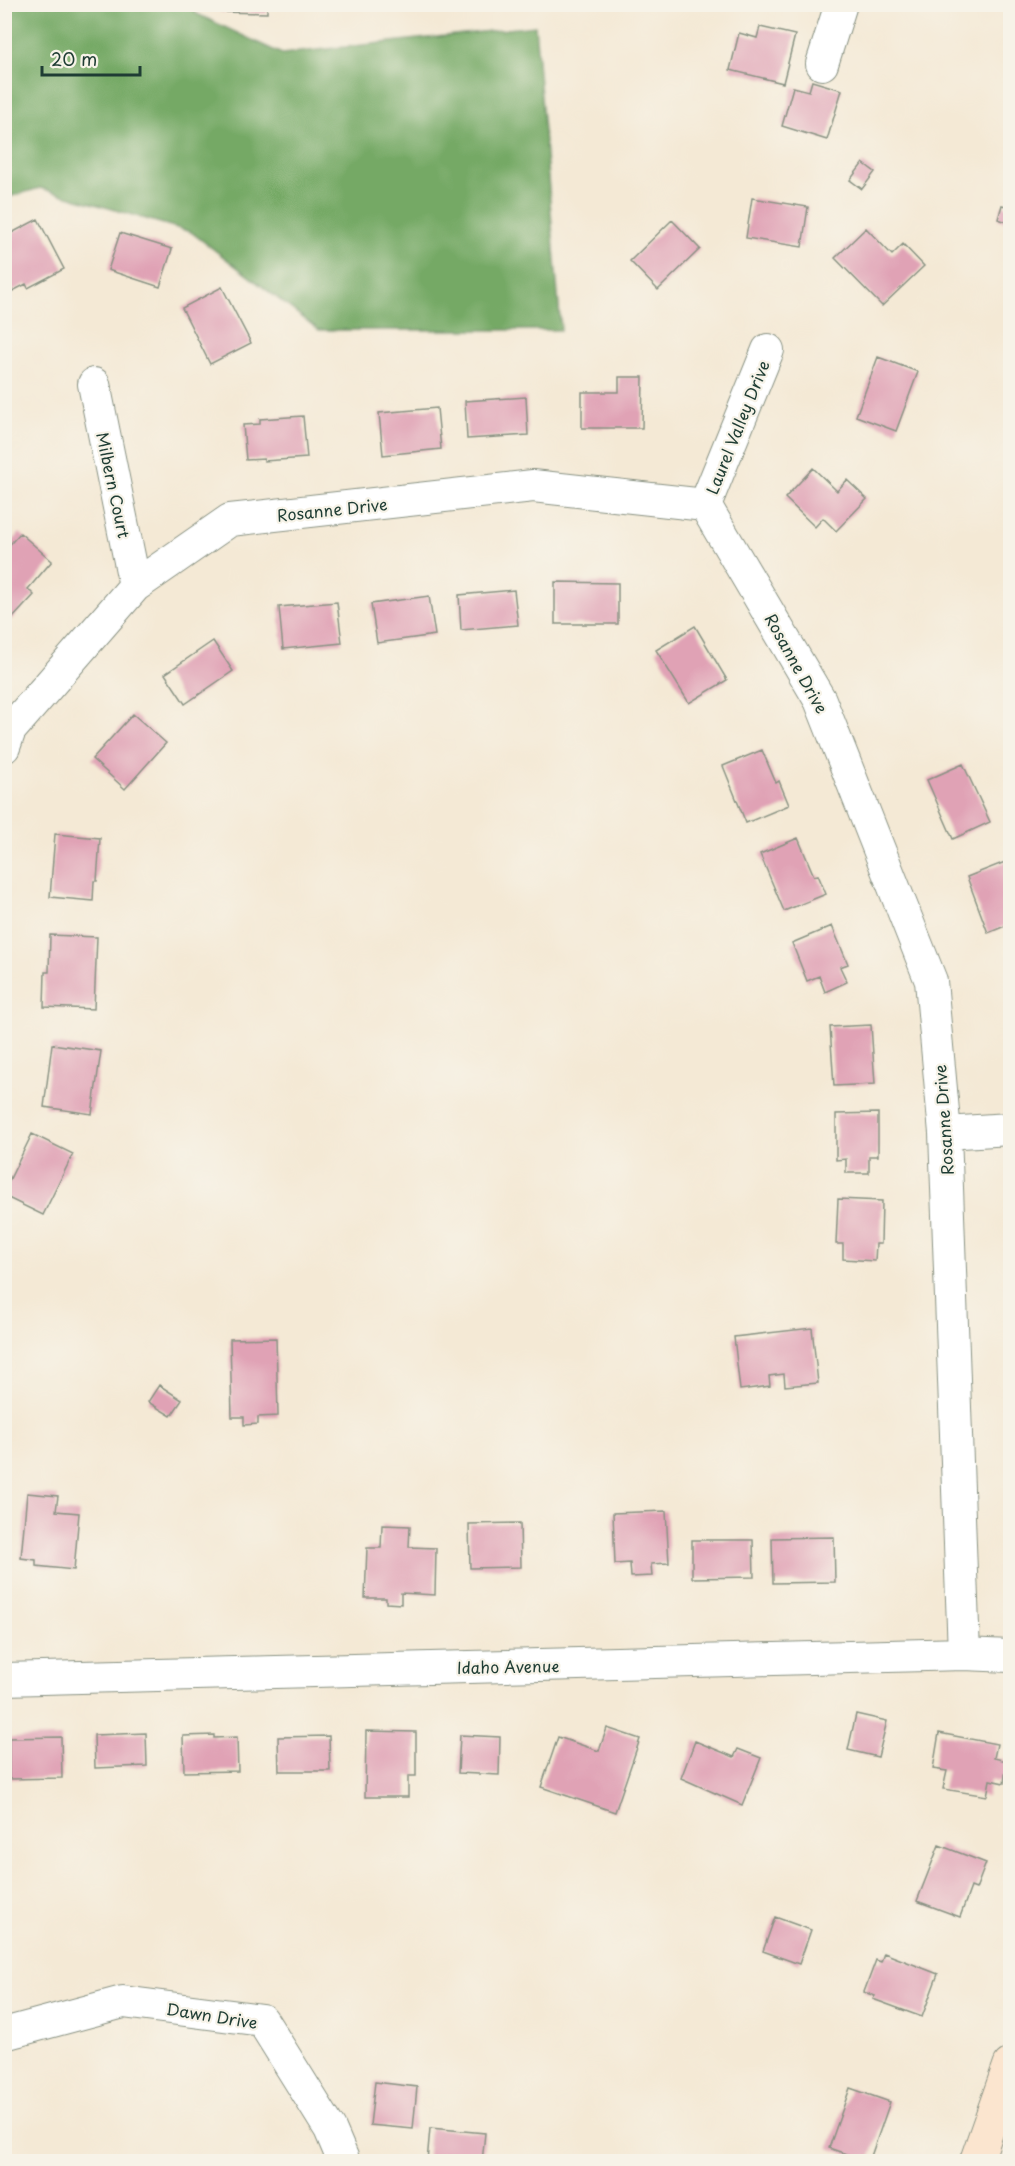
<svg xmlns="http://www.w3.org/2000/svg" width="1015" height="2166" font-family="'Playpen Sans',sans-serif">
  <rect width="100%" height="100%" fill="#f7f3e8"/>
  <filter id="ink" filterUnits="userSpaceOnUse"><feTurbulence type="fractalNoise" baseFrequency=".0167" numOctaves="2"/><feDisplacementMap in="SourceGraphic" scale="12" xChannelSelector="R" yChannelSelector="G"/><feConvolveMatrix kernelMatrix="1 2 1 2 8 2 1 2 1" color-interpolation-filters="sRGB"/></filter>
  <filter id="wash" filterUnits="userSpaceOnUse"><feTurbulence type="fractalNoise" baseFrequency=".008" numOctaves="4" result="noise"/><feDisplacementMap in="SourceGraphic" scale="24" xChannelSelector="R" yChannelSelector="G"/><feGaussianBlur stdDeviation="1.35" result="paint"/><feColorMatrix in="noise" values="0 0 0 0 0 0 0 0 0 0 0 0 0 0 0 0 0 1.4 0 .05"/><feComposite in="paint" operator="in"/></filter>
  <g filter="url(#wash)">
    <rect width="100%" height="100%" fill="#f4e9d5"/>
    <path fill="#74a965" stroke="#4a734c" stroke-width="1.5" d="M5 4 197 5 195 13 282 54 535 26 561 330H319L191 232 40 188 5 198Z"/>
    <g id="blocks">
      <path fill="#e0a2b5" d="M220 4H267V13L220 12Z
        M760 27 795 35 783 83 730 70 739 33 757 38Z
        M812 81 842 90 827 140 782 126 793 87 809 91Z
        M863 163 875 172 862 189 850 180Z
        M752 198 808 207 802 247 746 238Z
        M1002 205 1010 207V223L998 219Z
        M38 219 64 269 28 288 26 284 7 294 4 288V258L10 255 4 246V237Z
        M672 220 700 249 658 290 630 261Z
        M866 228 892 255 903 244 924 266 882 306 835 258Z
        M120 233 172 249 160 287 108 270Z
        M222 287 251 343 210 364 182 308Z
        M878 357 918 372 896 431 856 416Z
        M619 377H643L642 428H582V392H619Z
        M526 397 528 435 467 439 465 401Z
        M437 408 441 449 383 455 379 413Z
        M303 416 307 458 264 461V459L246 460 243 425 260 424V419Z
        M813 468 837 491 847 480 867 499 836 531 823 518 815 527 785 498Z
        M20 533 52 561 28 589 34 595 11 620 4 615V551Z
        M555 582 618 583V624H555Z
        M514 590 518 625 461 630 459 595Z
        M429 596 435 635 377 643 371 604Z
        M337 602 342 643 283 649 279 607Z
        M695 626 727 680 689 703 656 650Z
        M213 641 233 671 185 704 165 674Z
        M133 714 166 743 125 789 92 759Z
        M762 750 776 783 779 781 789 805 746 823 723 766Z
        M963 764 990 822 953 839 927 780Z
        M55 834 100 838 97 881H94L93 901 50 897Z
        M798 838 814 876 818 875 826 894 784 911 760 854Z
        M1010 860V924L988 933 967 877Z
        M832 926 848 964 840 967 847 982 825 992 819 976 807 981 792 943Z
        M50 935 97 937 94 1009 44 1007 45 972H49Z
        M871 1025 875 1084 834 1086 830 1027Z
        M52 1044 101 1051 92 1114 44 1107Z
        M878 1113V1156H869V1173H846V1159L836 1160V1114Z
        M32 1134 73 1154 43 1215 4 1196V1191Z
        M838 1199 882 1201 881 1244H876L875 1261 843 1259V1244H836Z
        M812 1328 818 1383 785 1386 784 1374 769 1376 770 1386 740 1390 734 1337Z
        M276 1338 278 1416 258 1417V1424L244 1425V1417H232L230 1339Z
        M159 1385 182 1400 171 1416 148 1402Z
        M27 1493 58 1496 56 1511 79 1513 74 1570 36 1566V1560L21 1558Z
        M666 1511 669 1563 651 1564 652 1576 631 1577 630 1563 615 1564 613 1513Z
        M520 1523 521 1567 470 1568 469 1524Z
        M382 1525 410 1526 409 1547 436 1548 435 1595 401 1593V1604L386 1603V1598H365L367 1548H381Z
        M834 1537 835 1582 773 1583 772 1538Z
        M692 1540H753L754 1577 692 1578Z
        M856 1714 887 1721 878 1757 848 1750Z
        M607 1728 640 1739 615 1812 541 1787 558 1737 599 1751Z
        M366 1731 416 1732V1776H408V1797H365Z
        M146 1733 147 1766 95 1768 94 1735Z
        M939 1733 997 1744 994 1758 1007 1761 1004 1783 990 1780 987 1796 943 1789 947 1771 933 1769Z
        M214 1735V1738L237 1737 238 1771 184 1772 183 1736Z
        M460 1735 500 1737 499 1775 458 1773Z
        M329 1736 330 1771H279L278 1737Z
        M61 1737 62 1778 9 1779V1738Z
        M695 1741 734 1757 738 1749 761 1758 742 1805 681 1778Z
        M939 1845 986 1863 976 1889 971 1887 960 1917 917 1901Z
        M775 1917 811 1930 799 1964 763 1951Z
        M884 1953 938 1974 922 2017 873 1999 875 1996 864 1992 876 1960 881 1962Z
        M375 2082 417 2087 413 2129 370 2125Z
        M850 2088 890 2102 869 2162 829 2148Z
        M430 2128 485 2133 482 2162H427Z"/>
    </g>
  </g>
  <g filter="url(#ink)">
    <use href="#blocks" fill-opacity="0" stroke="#8a9384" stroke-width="1.5"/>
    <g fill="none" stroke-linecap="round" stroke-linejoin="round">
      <g stroke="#8a9384" stroke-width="34">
        <path id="street" d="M822 64 841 4
          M94 384 135 586
          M705 505 768 350
          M4 747 10 730 135 586 230 520 533 486 705 505 820 700 931 981 945 1133 964 1654
          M945 1133 1010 1129
          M4 1679 964 1654 1010 1656
          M4 2034 123 2002 262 2020 330 2129 344 2162"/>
      </g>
      <g stroke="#8a9384" stroke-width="35">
        <path id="secondary" d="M976 2162 1010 2065"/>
      </g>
      <use href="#street" stroke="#fff" stroke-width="32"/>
      <use href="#secondary" stroke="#fbe5cf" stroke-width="33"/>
    </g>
  </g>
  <g text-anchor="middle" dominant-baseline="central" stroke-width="4.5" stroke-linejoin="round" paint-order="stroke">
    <g font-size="16" fill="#1f3d34" stroke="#f7f3e8">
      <text transform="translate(737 427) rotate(-68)">Laurel Valley Drive</text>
      <text transform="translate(114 485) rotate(78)">Milbern Court</text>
      <text transform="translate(332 509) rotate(-6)">Rosanne Drive</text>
      <text transform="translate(797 663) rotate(61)">Rosanne Drive</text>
      <text transform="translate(943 1120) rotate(-94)">Rosanne Drive</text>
      <text transform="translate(508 1666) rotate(-1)">Idaho Avenue</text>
      <text transform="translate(212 2015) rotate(9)">Dawn Drive</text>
    </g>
  </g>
  <rect width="1015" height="2166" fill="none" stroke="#f7f3e8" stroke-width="24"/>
  <path d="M42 66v9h98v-9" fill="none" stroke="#1f3d34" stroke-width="3"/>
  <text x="51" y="66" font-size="18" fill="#1f3d34" stroke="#f7f3e8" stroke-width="4.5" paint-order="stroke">20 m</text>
</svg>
